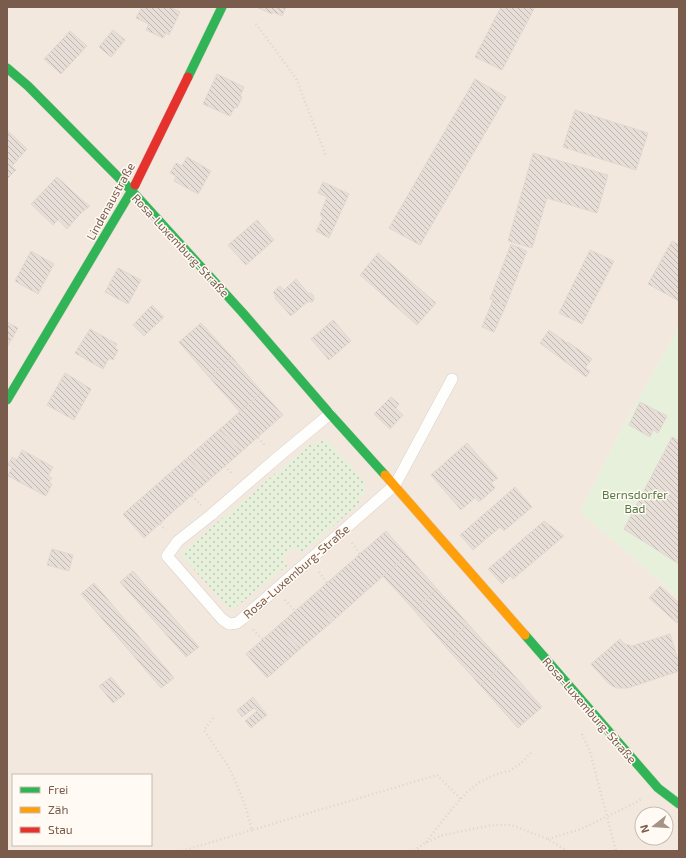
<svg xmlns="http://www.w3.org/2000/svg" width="686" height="858" font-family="'Exo 2',sans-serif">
  <defs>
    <pattern id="grass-dots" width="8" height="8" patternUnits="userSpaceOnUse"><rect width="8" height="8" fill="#e7f0db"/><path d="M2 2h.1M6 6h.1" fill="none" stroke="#c0c6b4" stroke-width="1.8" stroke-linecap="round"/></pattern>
    <pattern id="building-back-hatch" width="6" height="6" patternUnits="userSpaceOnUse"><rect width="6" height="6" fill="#e6ded7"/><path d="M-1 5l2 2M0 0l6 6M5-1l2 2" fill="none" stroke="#bfb7b1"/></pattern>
  </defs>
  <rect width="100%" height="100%" fill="#f9f5f0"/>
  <path fill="#f2e8de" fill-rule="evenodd" d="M7 7H679V327L622 429 580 512 679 598V851H7ZM13 775H151V845H13ZM642 814H666V838H642Z"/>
  <path fill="url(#grass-dots)" d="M320 441H325L330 443 363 480 366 490 364 495 359 499 361 502 301 554 294 547 282 558 288 565 231 611 180 554 310 444 312 447 316 443Z"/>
  <path fill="#e7f0db" d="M679 327V598L580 512 622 429Z"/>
  <path fill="url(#building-back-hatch)" stroke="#e2d8d2" d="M142 7H170L180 12 169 35 166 33 163 38 146 30 149 24 136 18Z
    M256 7H286L282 16 273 12 272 14Z
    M501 7H535L502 70 475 57Z
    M113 30 125 40 111 57 99 47Z
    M70 31 87 46 61 74 44 59Z
    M217 74 244 87 240 96 242 97 237 108 235 107 230 116 203 104Z
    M475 79 506 97 420 245 389 228Z
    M575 110 648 133 636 170 563 147Z
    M7 130 27 149 12 166 16 170 7 179Z
    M533 153 608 175 597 213 547 198 532 248 508 241Z
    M187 157 211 171 198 194 174 181 176 176 170 173 176 163 182 166Z
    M57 177 81 199 90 206 81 213 67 229 58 220 53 225 31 204Z
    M323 182 349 194 329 238 316 231 323 217 320 215 327 197 318 193Z
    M257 220 274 240 246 265 228 245Z
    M672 241 679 245V301L648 284Z
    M511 244 527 251 506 305 490 299Z
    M590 250 614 261 582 324 559 313Z
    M31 251 54 264 38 294 15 281Z
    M378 253 436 303 417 325 360 275Z
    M118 268 141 280 128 304 105 292Z
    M296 279 308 293H310L313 295 314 299 312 302H307L291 316 275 298 276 296 273 292 280 286 284 290Z
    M493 300 506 305 494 332 482 327Z
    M152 305 164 317 144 336 133 325Z
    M333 320 351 341 329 360 311 339Z
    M7 322 18 328 7 347Z
    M201 323 232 357 209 377 179 342Z
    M90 329 117 344 115 348 118 350 113 360 109 358 103 369 75 353Z
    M549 330 567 343 568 342 592 359 585 368 590 371 586 377 540 343Z
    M232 357 262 392 240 412 209 377Z
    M65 373 91 389 74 420 47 405Z
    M262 392 283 415 241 452 220 429Z
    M391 397 399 404 396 408 403 415 390 429 374 414Z
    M640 402 667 416 658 433 653 430 650 437 629 425Z
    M220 429 241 452 209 480 188 457Z
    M672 437 679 441V564L624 529Z
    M467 443 498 478 491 483 495 488 479 502 475 498 461 510 431 475Z
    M22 450 53 467 48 476 52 478 49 482 52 484 46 496 8 476 12 467 8 465 12 457 17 460Z
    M188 457 209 480 176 509 155 486Z
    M155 486 176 509 144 538 123 514Z
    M515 487 532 507 504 531 500 527 473 550 460 535Z
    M544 521 564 536 513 579 510 576 502 584 488 569Z
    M386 531 407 555 365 592 344 568Z
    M52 549 73 555 69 571 47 565Z
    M407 555 437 589 414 610 383 576Z
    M344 568 365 592 333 621 311 597Z
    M133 571 199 647 186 657 120 582Z
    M94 583 174 678 161 688 81 594Z
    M660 586 679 603V621L677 623 649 598Z
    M437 589 468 624 444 645 414 610Z
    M311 597 333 621 300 649 279 625Z
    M468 624 504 664 480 685 444 645Z
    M279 625 300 649 267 678 246 654Z
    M670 634 679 663V671L628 688H617L612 686 607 682 591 664 620 639 625 644 632 646Z
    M504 664 542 707 518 728 480 685Z
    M111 677 125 694 113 703 99 686Z
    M253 697 267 715 251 728 245 721 257 711 254 708 242 717 237 710Z"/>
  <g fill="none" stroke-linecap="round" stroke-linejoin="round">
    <g stroke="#d7d1cb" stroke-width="12">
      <path id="lane" d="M330 414 278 457 211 515 178 541 167 556 222 619 229 624 237 623 242 619 395 485 452 379"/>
    </g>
    <g stroke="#d9d2cb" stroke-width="10">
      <path id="fast" d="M7 68 28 86 132 191 242 312 330 414 385 475
        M188 77 222 7
        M7 400 135 185
        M525 635 658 788 679 804"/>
    </g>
    <g stroke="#d9d2cb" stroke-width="10">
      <path id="slow" d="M385 475 525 635"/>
    </g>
    <g stroke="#d9d2cb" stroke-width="10">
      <path id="jam" d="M135 185 188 77"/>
    </g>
    <path stroke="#dcd5d0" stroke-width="2.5" stroke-dasharray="1 3" stroke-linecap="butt" d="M256 24 296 78 326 156
      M258 438 266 446
      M225 466 233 475
      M192 496 201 505
      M160 524 166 530
      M352 543 360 554
      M319 572 327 583
      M285 600 295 611
      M253 630 263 640
      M213 718 204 730 230 769 244 802 252 830 437 775 461 799
      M582 734 590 752 616 851
      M548 839 581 829 633 804 641 799
      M426 842 451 810 466 793 480 782 497 774 509 771 520 764 532 752
      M182 851 252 830
      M414 851 425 843 443 835 492 825H511L548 839 567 851"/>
    <use href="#lane" stroke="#fefefd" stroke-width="11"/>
    <use href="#fast" stroke="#30b455" stroke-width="9"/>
    <use href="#slow" stroke="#ff9f0a" stroke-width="9"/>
    <use href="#jam" stroke="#e5322d" stroke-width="9"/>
  </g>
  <g text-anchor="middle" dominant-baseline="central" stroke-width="3" stroke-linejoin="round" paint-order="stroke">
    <g font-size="12" fill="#7a5c4d" stroke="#fffaf3">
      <text transform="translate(110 201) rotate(-61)">Lindenaustraße</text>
      <text transform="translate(181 245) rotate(47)">Rosa-Luxemburg-Straße</text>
      <text transform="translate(296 571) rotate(-41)">Rosa-Luxemburg-Straße</text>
      <text transform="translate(590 710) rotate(49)">Rosa-Luxemburg-Straße</text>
    </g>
    <g font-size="12" fill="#537a41" stroke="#fffaf3">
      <text x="635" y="494">Bernsdorfer<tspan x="635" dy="14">Bad</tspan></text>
    </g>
  </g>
  <rect width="686" height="858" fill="none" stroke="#7a5c4d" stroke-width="16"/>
  <rect x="12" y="774" width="140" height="72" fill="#fffaf3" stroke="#cabbb1"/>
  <rect x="20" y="787" width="20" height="6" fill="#30b455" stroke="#cabbb1"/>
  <text x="48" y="794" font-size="12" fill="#7a5c4d">Frei</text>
  <rect x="20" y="807" width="20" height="6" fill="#ff9f0a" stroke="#cabbb1"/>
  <text x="48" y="814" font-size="12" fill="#7a5c4d">Zäh</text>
  <rect x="20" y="827" width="20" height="6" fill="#e5322d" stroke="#cabbb1"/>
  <text x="48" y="834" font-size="12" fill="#7a5c4d">Stau</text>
  <g transform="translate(654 826) rotate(253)"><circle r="19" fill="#fffaf3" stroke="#cabbb1"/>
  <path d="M0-3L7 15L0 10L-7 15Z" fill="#a69286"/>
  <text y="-6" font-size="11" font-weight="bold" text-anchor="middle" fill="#7a5c4d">N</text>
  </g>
</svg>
